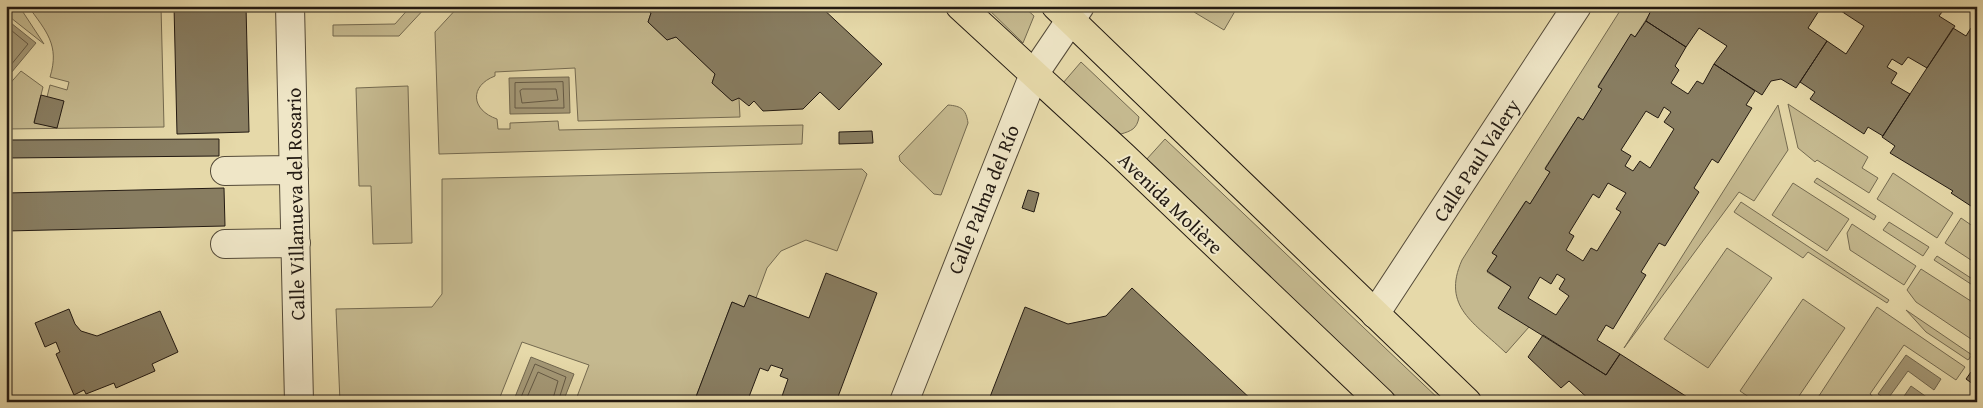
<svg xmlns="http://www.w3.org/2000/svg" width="1983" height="408" font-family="'Gentium Book Plus',serif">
  <rect width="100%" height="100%" fill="#e6d9a9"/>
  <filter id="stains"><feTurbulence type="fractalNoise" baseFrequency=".004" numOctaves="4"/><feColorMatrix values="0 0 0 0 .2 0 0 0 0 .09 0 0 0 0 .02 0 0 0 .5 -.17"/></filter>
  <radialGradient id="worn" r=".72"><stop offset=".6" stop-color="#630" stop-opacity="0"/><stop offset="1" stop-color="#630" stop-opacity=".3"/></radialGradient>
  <path fill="#c5b98f" stroke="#746a50" d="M6 6H19L44 44 6 14Z
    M28 6H161L164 127 6 129V88L21 71 43 87 34 122 57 128 47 97 50 85 67 90 69 82 50 77C60 45 46 31 28 6Z
    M411 6H427L399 36H333V25L395 24Z
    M459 6H643L651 13 648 22 667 40 676 37 715 74 712 83 731 100 739 98 740 117 578 121 575 68 495 72V76C469 86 471 110 497 119L498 129H510V123L558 121 559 130 803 125 802 144 439 154 435 32Z
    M985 6H1023L1034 16 1023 43Z
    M1198 6H1238L1224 30 1194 12Z
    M1623 6 1654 7 1635 37 1631 35 1598 86 1602 89 1583 120 1578 117 1545 168 1550 172 1530 204 1525 202 1492 253 1497 256 1487 272 1511 287 1529 327 1506 353C1475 323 1441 307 1462 260Z
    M1081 62 1139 117C1137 129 1131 131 1121 134L1063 83Z
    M408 86 412 243 373 244 371 186H359L356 88Z
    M1788 104 1868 157 1862 168 1878 178 1869 193 1817 160 1815 162 1798 148Z
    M948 105C961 106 966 109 968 123L941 195 934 194 900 161 899 156Z
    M1778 105 1788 150 1754 201 1739 192 1624 348Z
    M1165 139 1442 402H1402L1146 160Z
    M862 169 867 174 837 251 806 240 781 251 767 268 756 298 744 307 732 302 694 402H575L589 365 522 342 498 402H340L336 309 432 307 442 294V179Z
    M1893 173 1953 213 1937 238 1877 199Z
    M1817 178 1876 216 1874 220 1814 182Z
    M1793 183 1849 219 1827 251 1772 215Z
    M1741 202 1889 300 1887 303 1808 252 1803 258 1734 212Z
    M1961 218 1977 229V264L1945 243Z
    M1889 222 1929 247 1923 256 1883 230Z
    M1852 224 1916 266 1904 285 1850 250 1847 233Z
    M1727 248 1772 278 1708 368 1664 339Z
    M1937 256 1977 282V288L1934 260Z
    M1921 269 1977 305V343L1916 302 1907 290Z
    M1803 299 1845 328 1795 402H1756L1740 391Z
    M1877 307 1965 367 1956 380 1904 345 1870 394 1879 402H1815Z
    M1906 310 1972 355 1968 360 1926 332Z"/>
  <path fill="#a49876" stroke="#70664e" d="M6 19 36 43 6 79Z
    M569 77 570 113 510 114 509 78Z
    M1906 355 1941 379 1934 390 1908 371 1887 400 1878 394Z
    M531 357 574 374 563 402H513Z
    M1911 386 1928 398 1926 402H1900Z"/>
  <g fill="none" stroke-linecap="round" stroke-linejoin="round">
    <path stroke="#645944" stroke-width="1" d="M6 26 28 44 6 71
      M563 82 564 108H515V83Z
      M523 89H556L558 100 522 103 520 91Z
      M519 402 535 364 566 377 558 402
      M525 402 538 372 558 381 552 402"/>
  </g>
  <path fill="#887d61" stroke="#231a12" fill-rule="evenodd" d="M174 6H246L249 132 177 134Z
    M643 6H820L882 64 839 110 820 92 803 109 763 111 754 101 749 106 739 98 732 101 712 83 715 74 676 37 667 40 648 22 651 13Z
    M1653 6H1822L1808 28 1827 41 1796 88 1781 79 1771 81 1762 95 1714 64 1727 46 1699 28 1686 47 1646 21Z
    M1834 6H1849L1844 13Z
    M1849 6H1934L1942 12 1939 16 1955 26 1927 68 1908 57 1902 65 1892 59 1887 67 1897 73 1891 83 1910 94 1883 136 1868 127 1864 134 1810 99 1815 92 1800 82 1827 41 1846 54 1864 26 1844 13Z
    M1646 21 1686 47 1675 66 1679 70 1671 83 1688 94 1697 81 1703 84 1714 64 1755 91 1746 105 1752 108 1718 163 1712 159 1694 188 1699 192 1665 246 1659 243 1641 272 1646 275 1613 329 1606 325 1597 340 1620 354 1606 375 1498 308 1511 287 1487 271 1497 256 1492 253 1526 201 1530 204 1550 172 1545 169 1578 117 1583 120 1602 89 1598 87 1631 34 1635 37ZM1664 107 1671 112 1664 122 1674 129 1650 168 1640 161 1633 171 1625 166 1631 156 1621 150 1646 111 1658 118ZM1608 183 1626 193 1616 209 1621 212 1597 251 1591 248 1583 261 1566 250 1574 236 1569 233 1593 194 1599 198ZM1557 274 1565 279 1559 289 1569 296 1556 315 1528 298 1540 277 1551 284Z
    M1953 28 1966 36 1971 28 1977 32V210L1951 193 1953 191 1890 153 1895 146 1882 137Z
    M41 95 64 101 57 128 34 123Z
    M872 131 873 143 839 144V132Z
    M219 139V156L6 158V140Z
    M224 188 225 226 6 231V193Z
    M1028 190 1039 193 1034 212 1022 208Z
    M826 273 877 293 836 402H780L788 379 780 376 783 369 771 365 768 371 760 368 747 402H694L732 302 744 307 749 295 809 318Z
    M1132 288 1254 402H988L1025 307 1068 324 1106 316Z
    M69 309 75 324 81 331 97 336 160 311 178 352 152 364 155 371 116 388 114 383 86 394 84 390 74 395 56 354 60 352 56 342 45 347 35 323Z
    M1543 335 1606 375 1620 354 1695 402H1592L1569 381 1561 388 1528 357Z
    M1971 372 1977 376V387L1966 379Z"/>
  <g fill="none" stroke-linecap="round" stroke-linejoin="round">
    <g stroke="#544a38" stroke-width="30">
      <path id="minor" d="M290 6 299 402
        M225 171 294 170
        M225 244 296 243
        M1375 314 1577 6
        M904 402 1034 74 1080 6"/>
    </g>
    <g stroke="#231a12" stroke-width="30">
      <path id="major" d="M960 6 1123 156 1381 402
        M1056 6 1467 402"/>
    </g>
    <use href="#minor" stroke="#efe6c7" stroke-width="28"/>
    <use href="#major" stroke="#e6d9a9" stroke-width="28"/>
  </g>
  <g text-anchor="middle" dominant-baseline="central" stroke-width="4" stroke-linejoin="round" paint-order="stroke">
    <g font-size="20" fill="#231a12" stroke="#efe6c7">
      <text transform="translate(1476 160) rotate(-57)">Calle Paul Valery</text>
      <text transform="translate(983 199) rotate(-68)">Calle Palma del Río</text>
      <text transform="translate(1171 203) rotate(44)">Avenida Molière</text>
      <text transform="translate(295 204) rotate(-91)">Calle Villanueva del Rosario</text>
    </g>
  </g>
  <rect width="1983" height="408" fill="none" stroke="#e6d9a9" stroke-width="25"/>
  <rect x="8" y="8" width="1968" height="393" fill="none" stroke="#231a12" stroke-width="2.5"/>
  <rect x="12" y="12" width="1958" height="383" fill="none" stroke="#231a12"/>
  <rect width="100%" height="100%" filter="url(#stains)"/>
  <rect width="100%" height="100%" fill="url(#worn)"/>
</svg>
